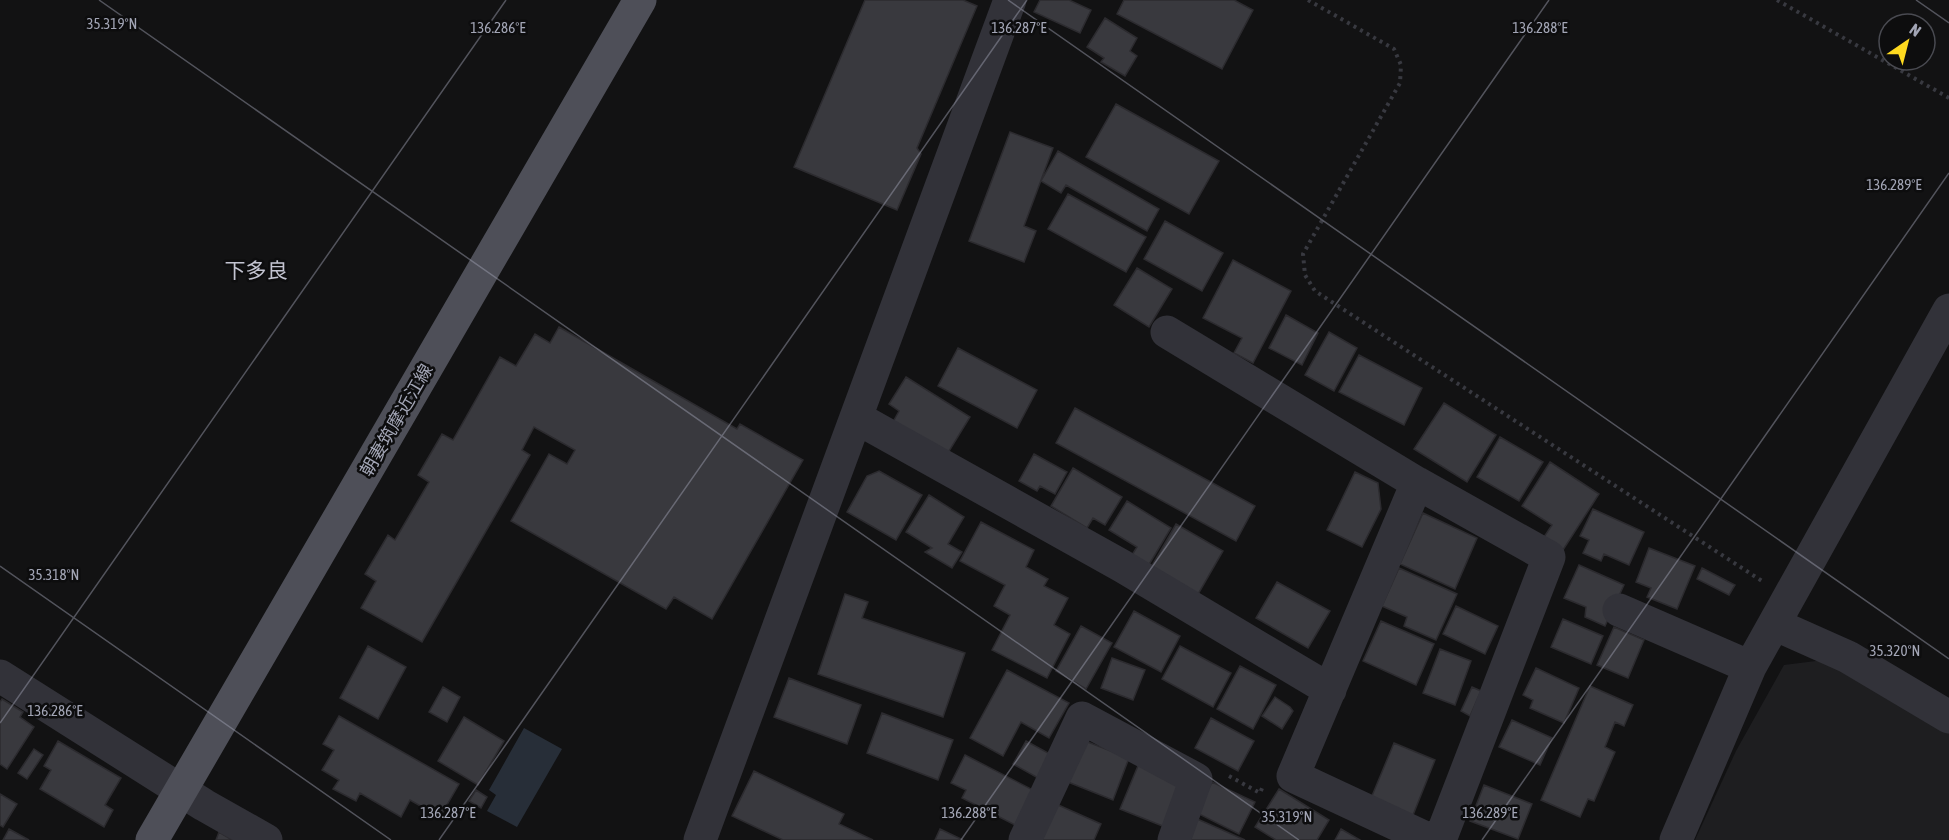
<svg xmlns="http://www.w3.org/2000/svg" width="1949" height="840" font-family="'Asap Condensed','Noto Sans JP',sans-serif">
  <rect width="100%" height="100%" fill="#121213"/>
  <path fill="#1e1e20" d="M1840 658 1949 727V840H1695L1736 751 1784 665Z"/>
  <path fill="#272e38" d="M524 728 562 749 517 827 487 811 496 795 489 790Z"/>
  <path fill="#39393e" stroke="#2c2b2f" stroke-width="1.5" d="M865 0H963L977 6 917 148 921 154 897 210 794 167Z
    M1040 0H1069L1091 10 1080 33 1034 12Z
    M1124 0H1234L1253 10 1222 69 1117 14Z
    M1105 18 1137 38 1130 51 1137 56 1125 76 1101 62 1104 58 1087 47Z
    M1116 104 1219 161 1189 214 1086 157Z
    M1010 132 1053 148 1024 226 1036 231 1024 262 969 241Z
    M1058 151 1159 209 1147 231 1066 185 1061 193 1041 181Z
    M1068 194 1146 237 1126 272 1048 229Z
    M1165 221 1223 253 1202 291 1144 259Z
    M1233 260 1291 291 1253 363 1234 353 1242 338 1203 318Z
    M1137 268 1172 289 1149 327 1114 305Z
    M1286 315 1318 333 1302 365 1269 348Z
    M559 327 737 429 740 424 803 460 712 619 674 597 666 609 511 521 549 454 567 464 575 450 534 427 522 450 530 455 422 642 361 608 376 581 365 574 388 535 395 540 429 482 418 475 442 434 453 440 500 357 516 366 535 334 550 343Z
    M1329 332 1357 348 1334 391 1305 375Z
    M958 348 1037 390 1017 428 938 386Z
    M1359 355 1422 388 1404 425 1339 392Z
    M906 377 970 417 943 461 893 422 899 411 889 404Z
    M1444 403 1496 435 1467 482 1414 449Z
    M1075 408 1255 506 1236 541 1056 443Z
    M1500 437 1543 462 1519 501 1477 477Z
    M1034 454 1067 472 1055 494 1040 486 1037 491 1019 481Z
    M1550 462 1599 494 1563 550 1544 537 1552 525 1522 506Z
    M1073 468 1122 497 1105 525 1093 518 1087 528 1051 506Z
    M879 471 922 495 896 540 847 512 867 476Z
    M1355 472 1378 483 1381 509 1362 547 1327 530Z
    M929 495 964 517 948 544 962 552 952 568 925 552 932 548 906 532Z
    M1127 501 1171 528 1144 573 1127 563 1137 547 1109 530Z
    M1593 509 1644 532 1629 565 1604 554 1601 561 1583 553 1589 540 1580 536Z
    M1423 513 1477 538 1455 589 1400 564Z
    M981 522 1034 550 1026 567 1048 579 1044 586 1068 598 1054 625 1070 634 1047 678 992 650 1010 615 994 606 1005 585 960 561Z
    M1176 524 1223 551 1197 596 1150 569Z
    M1649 548 1695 566 1677 609 1647 597 1651 588 1636 582Z
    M1579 565 1624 585 1605 626 1585 617 1586 607 1564 598Z
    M1399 568 1457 594 1436 640 1404 626 1407 617 1382 606Z
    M1702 568 1735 585 1729 595 1697 579Z
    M1277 582 1330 611 1308 648 1256 618Z
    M845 594 868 602 862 618 965 653 943 717 818 674Z
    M1456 606 1498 626 1485 654 1443 634Z
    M1134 611 1180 636 1161 672 1114 647Z
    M1563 619 1603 636 1591 664 1551 647Z
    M1381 621 1434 644 1416 685 1363 661Z
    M1081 626 1112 643 1086 689 1056 671Z
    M1614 627 1644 640 1628 678 1597 665Z
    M368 646 406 667 378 719 340 698Z
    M1180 646 1231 673 1213 707 1162 679Z
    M1440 649 1471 661 1455 705 1423 693Z
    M1112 658 1145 670 1133 700 1101 688Z
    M1240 666 1276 685 1253 729 1217 709Z
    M1536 668 1579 688 1564 723 1530 708 1533 700 1523 695Z
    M1007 670 1069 703 1049 738 1021 722 1003 756 970 738Z
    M789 678 861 705 847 744 774 717Z
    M1590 686 1633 705 1624 726 1615 722 1605 747 1615 752 1594 801 1588 799 1580 817 1541 800Z
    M443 687 460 697 447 722 429 712Z
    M1472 687 1481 691 1470 716 1461 711Z
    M1275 697 1290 707 1293 711 1282 729 1262 716Z
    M2 699 23 712 20 717 34 727 7 769 0 764V702Z
    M882 713 953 740 938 780 867 753Z
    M339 716 459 784 440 817 410 800 401 817 360 793 356 801 333 789 339 780 322 770 334 750 323 744Z
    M464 717 504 741 478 785 438 761Z
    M1211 718 1254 741 1238 771 1195 748Z
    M1512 720 1552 738 1540 765 1499 747Z
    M1080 739 1129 758 1113 800 1063 780Z
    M58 741 121 778 105 805 113 810 104 827 40 789 51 770 44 766Z
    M1026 741 1050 754 1038 778 1013 764Z
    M1394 743 1435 760 1411 820 1369 803Z
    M34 749 43 755 27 779 18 773Z
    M965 755 1033 790 1015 825 962 798 966 790 951 783Z
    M1140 761 1184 780 1165 827 1120 809Z
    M754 771 844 814 839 824 873 840H783L732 816Z
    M1212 782 1255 802 1239 834 1197 813Z
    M1484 785 1532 804 1518 839 1470 821Z
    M1279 789 1329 820 1317 840H1276L1255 827Z
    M476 790 487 797 481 808 469 801Z
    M0 794 17 804 3 827 0 825Z
    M1056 804 1101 824 1094 840H1039Z
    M1195 818 1245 840H1185Z
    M9 829 29 840H3Z
    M940 829 963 840H935Z
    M1341 829 1360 840H1335Z
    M219 832 232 840H216Z"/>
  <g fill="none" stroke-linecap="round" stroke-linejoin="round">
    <path stroke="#383940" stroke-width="4" stroke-dasharray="3 4.5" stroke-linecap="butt" d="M1308 0 1394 49 1401 65 1400 83 1303 254 1305 275 1315 291 1762 581
      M1777 0 1949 98
      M1229 776 1260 793 1263 786"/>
    <path stroke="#323239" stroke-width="33" d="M1167 332 1417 483 1549 557 1440 840
      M857 418 1122 566 1330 690
      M1417 483 1293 776 1430 840
      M1619 610 1750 667
      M1774 624 1949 310
      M0 676 204 805 266 840
      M700 840 1010 0
      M1025 840 1082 718 1196 779 1174 840
      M1676 840 1750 667 1774 624 1848 657 1949 717"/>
    <path stroke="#4e4f58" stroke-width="33" d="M152 840 640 0"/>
  </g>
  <path fill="none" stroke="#a2a5b5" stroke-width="1.5" stroke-opacity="0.45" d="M99 0 1299 840M1008 0 1949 659M1916 0 1949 23M0 566 391 840M0 723 506 0M439 840 1027 0M961 840 1549 0M1482 840 1949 173"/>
  <g text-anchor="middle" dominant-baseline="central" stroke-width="5" stroke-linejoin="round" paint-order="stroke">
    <g font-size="18" fill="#a2a5b5" stroke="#0d0d0e">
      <text transform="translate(396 420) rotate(-60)">朝妻筑摩近江線</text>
    </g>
    <g font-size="21" fill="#c3c4d1" stroke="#0d0d0e">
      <text x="256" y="270">下多良</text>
    </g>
  </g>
  <g font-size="15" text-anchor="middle" fill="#a2a5b5" stroke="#0d0d0e" stroke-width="5" stroke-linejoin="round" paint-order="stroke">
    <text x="112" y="29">35.319°N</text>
    <text x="498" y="33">136.286°E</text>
    <text x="1019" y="33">136.287°E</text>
    <text x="1540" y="33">136.288°E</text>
    <text x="1894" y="190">136.289°E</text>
    <text x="54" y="580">35.318°N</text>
    <text x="1895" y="656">35.320°N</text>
    <text x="55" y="716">136.286°E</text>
    <text x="448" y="818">136.287°E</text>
    <text x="969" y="818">136.288°E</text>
    <text x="1490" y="818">136.289°E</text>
    <text x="1287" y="822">35.319°N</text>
  </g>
  <g transform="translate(1907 42) rotate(35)"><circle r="28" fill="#0d0d0e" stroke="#494a51" stroke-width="1.5"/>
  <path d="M0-4.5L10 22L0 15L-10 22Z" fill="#fed91f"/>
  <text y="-9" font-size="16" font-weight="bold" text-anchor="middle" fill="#a2a5b5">N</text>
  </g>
</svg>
